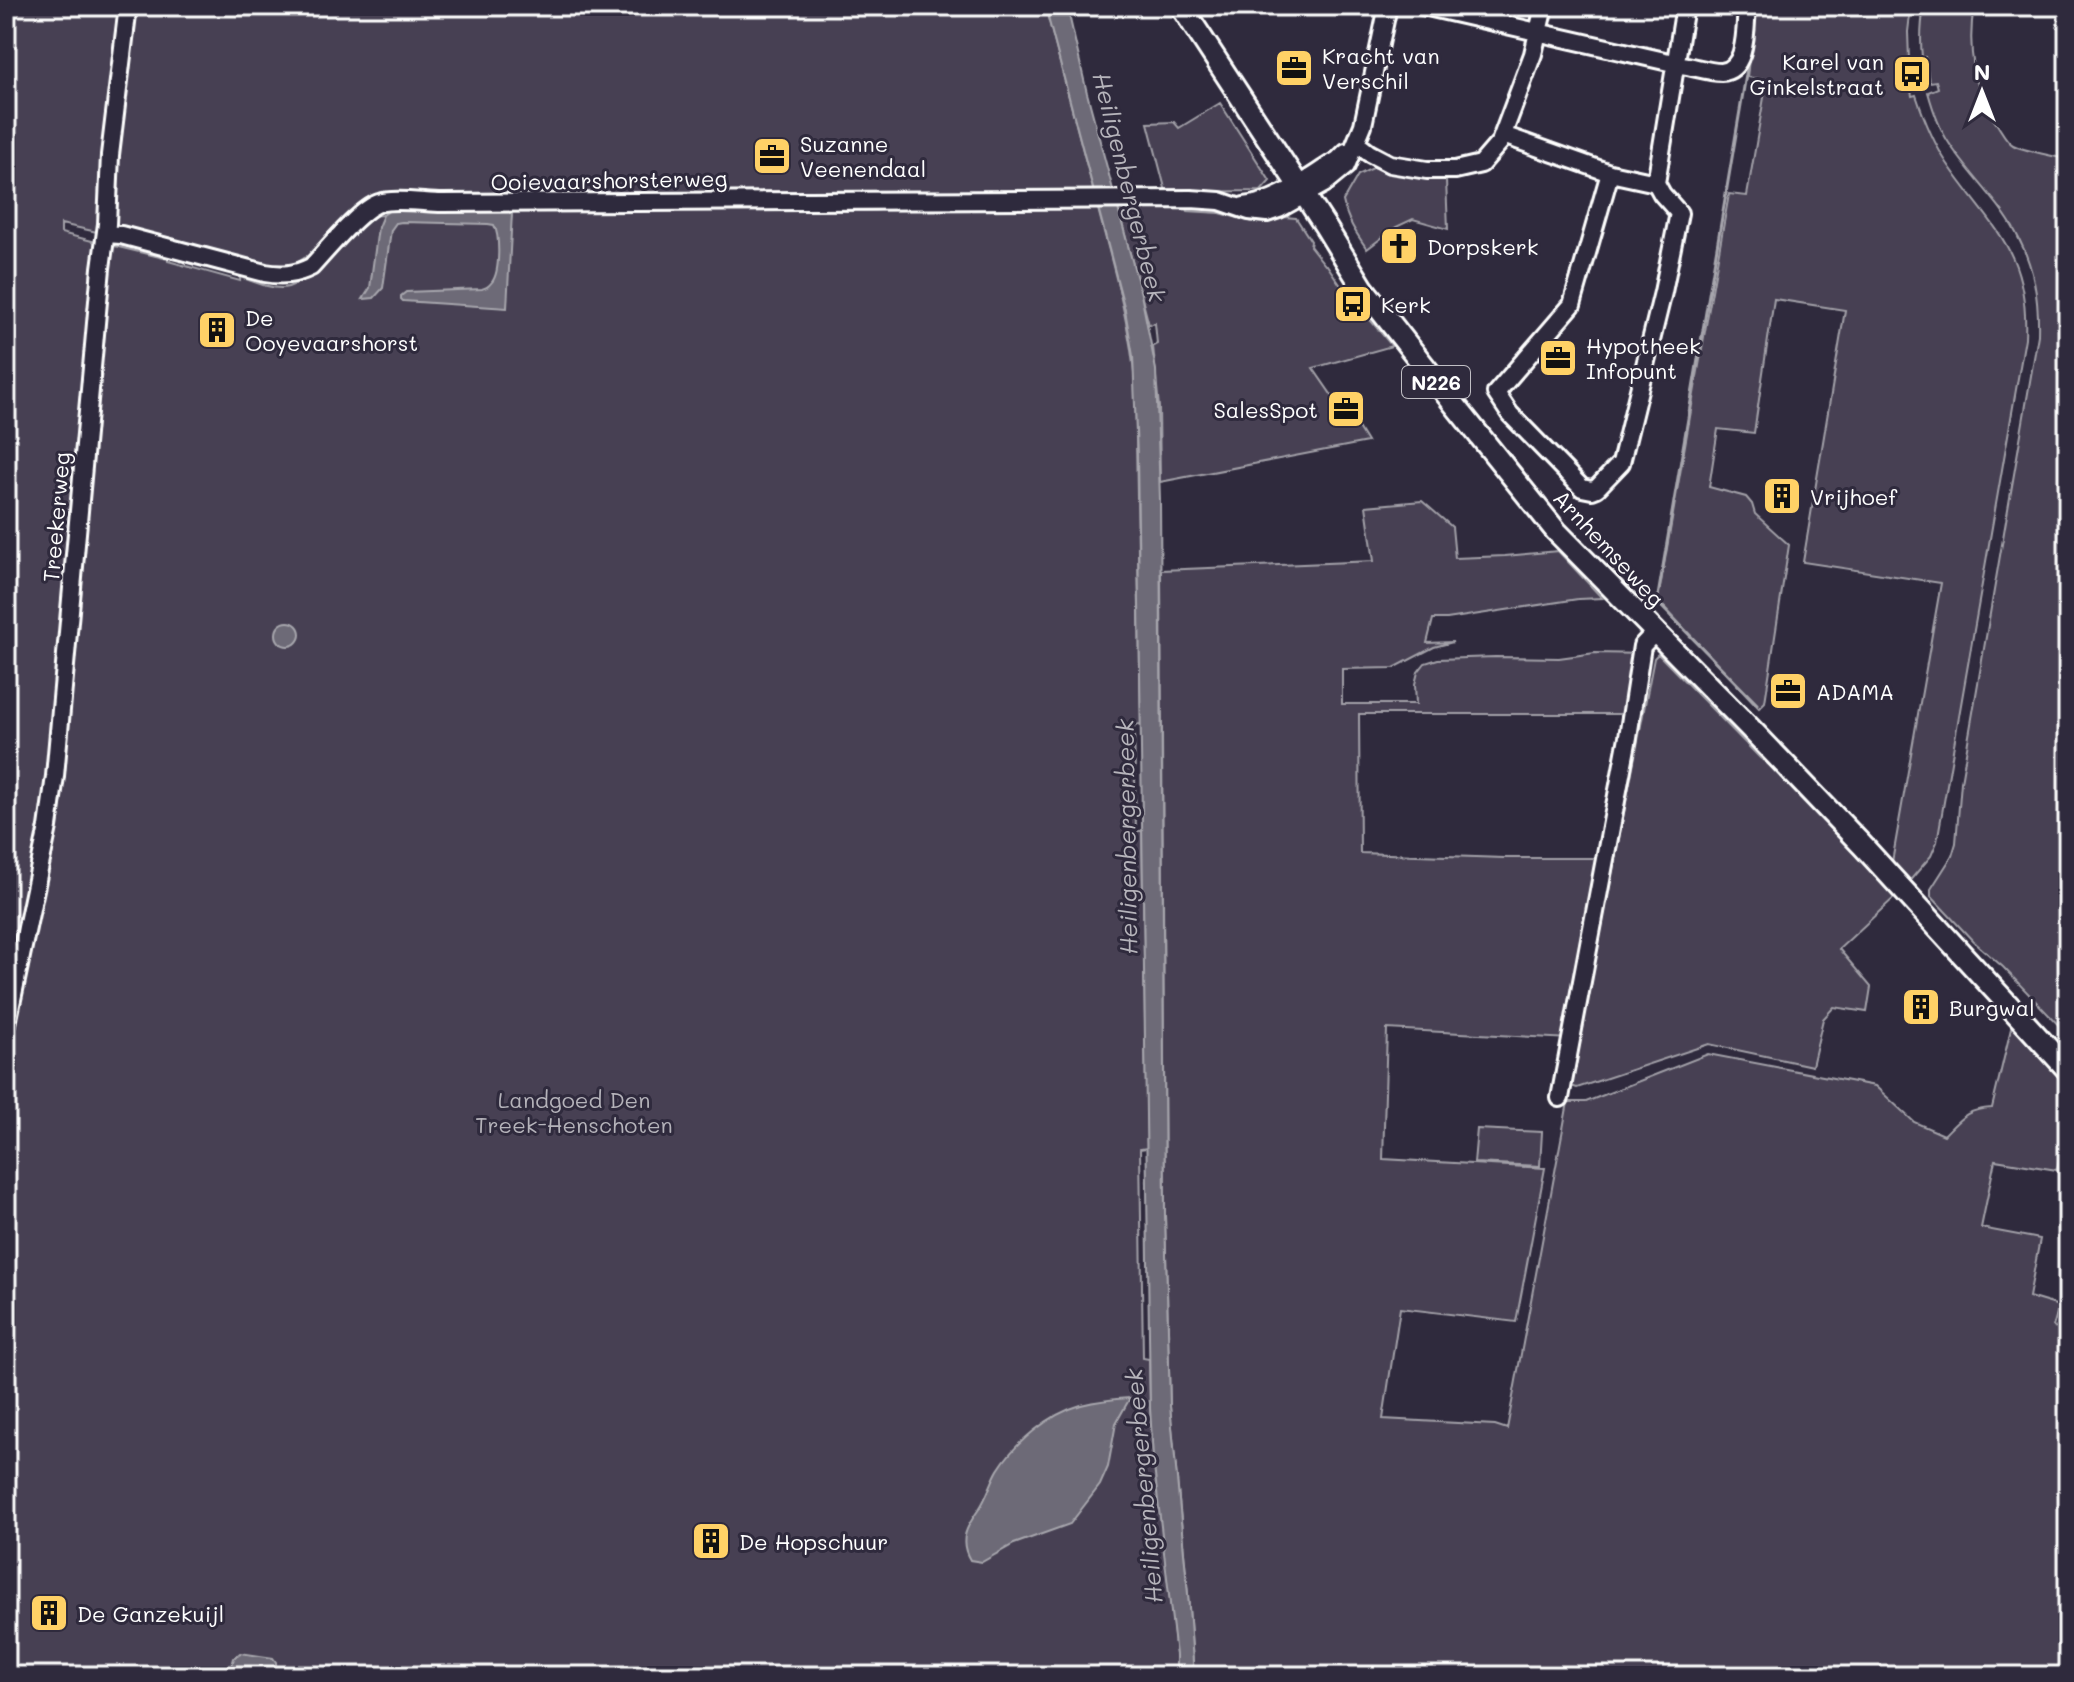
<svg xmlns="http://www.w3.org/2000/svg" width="2074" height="1682" font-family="Mali,sans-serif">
  <rect width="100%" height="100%" fill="#2f2a3d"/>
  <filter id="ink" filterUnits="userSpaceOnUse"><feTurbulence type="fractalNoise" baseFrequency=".0125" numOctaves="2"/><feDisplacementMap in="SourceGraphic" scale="16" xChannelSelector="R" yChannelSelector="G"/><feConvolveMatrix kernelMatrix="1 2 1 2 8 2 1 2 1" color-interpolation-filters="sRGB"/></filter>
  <g filter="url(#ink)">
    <path fill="#464152" stroke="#a2a0a8" stroke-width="2" d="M6 6H118L97 232 61 224V233L96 242 49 758 40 830 6 994Z
      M131 6H1045L1094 193 782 192 409 198C398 199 381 199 371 205 345 220 305 269 276 269L111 225Z
      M1755 6H1911L1908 32 1909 60 1906 61 1912 96 1916 95C1924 119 1933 142 1947 163 1992 229 2029 249 2025 338L1937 842 1931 856 1907 884 1891 868 1941 583 1803 562 1845 310 1774 299 1754 433 1718 429 1709 487 1746 497 1752 504 1755 514 1789 545 1765 702 1759 708 1664 607 1657 605 1729 194 1747 196 1767 80 1747 77Z
      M1924 6H1974C1967 47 1973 91 1998 126 2002 132 2007 142 2013 145 2024 151 2055 156 2068 160V1035L2003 967 1973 941 1931 896V889L1952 856 1956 843 1961 782 2038 335C2039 298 2034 266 2016 233 1999 201 1969 174 1949 143 1939 128 1933 110 1928 92L1938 88 1936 81 1929 82 1925 57H1922C1920 39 1921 24 1924 6Z
      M1220 103 1270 181 1261 191 1166 192 1148 123 1174 122 1179 128Z
      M1375 167 1446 180 1448 229 1413 219 1396 227 1367 249C1356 233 1347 220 1343 201L1358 175Z
      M1117 204 1186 207 1188 211 1220 213 1253 222 1262 223 1284 217 1296 218 1311 241 1310 246 1325 265H1327L1357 310H1362L1392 346 1313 368 1333 397 1349 413 1367 442 1160 482 1159 407 1153 346 1157 344 1155 323 1149 325Z
      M1097 205C1112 264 1130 322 1135 383L1141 724 1134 725 1136 831H1142L1147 1148 1140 1149 1143 1358 1149 1359 1150 1408 1176 1655V1676H6V1053L26 974 37 909 106 244 168 259V261L240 281V277C253 281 269 289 283 288 310 286 351 228 376 215L511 222 512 212C607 212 701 211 795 209 830 208 866 215 899 207Z
      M1422 501 1452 527 1455 558 1505 556 1558 551 1602 598 1578 599 1447 619H1433L1427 643 1453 642 1434 647 1394 668 1342 669V704H1416L1415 684 1418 672 1425 663 1438 659 1495 657 1559 658 1595 653 1645 654 1631 714H1359L1360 853 1504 858H1604L1570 1039 1387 1029 1383 1159 1545 1168 1516 1322 1400 1308 1383 1419 1495 1425 1507 1429 1568 1102H1586L1708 1054 1875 1086 1914 1122 1944 1135C1961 1118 1967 1109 1992 1108L2013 1020 2068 1081V1139H2064L2057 1170 1995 1160 1981 1228 2040 1239 2029 1297 2059 1306 2053 1327 2068 1331V1676H1194L1188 1594 1170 1406 1165 1216 1161 570 1374 561 1366 506Z
      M1658 654 1760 758 1777 771 1895 897 1839 949 1871 987 1867 1012 1834 1007 1823 1019 1812 1066 1709 1044 1577 1088 1571 1086 1654 658Z
      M1477 1129 1542 1132 1540 1166 1474 1163Z"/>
    <path fill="#6d6a77" stroke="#a7a6ad" stroke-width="2" d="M1045 6H1067L1087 93 1141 294 1156 370 1160 500 1165 1216 1170 1406 1188 1594 1194 1676H1176V1655L1153 1458 1150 1408 1137 455 1133 356 1125 310Z
      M406 209 512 212 507 308 403 301 401 299V296L406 292 482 289C487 287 488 287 492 282 500 272 500 236 494 225L488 224 402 222 396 223 391 230 383 288 374 298 363 299 370 288 378 227 383 215 389 211Z
      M276 634a12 12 0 1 1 24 0a12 12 0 1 1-24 0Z
      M1130 1398 1116 1423 1108 1467 1100 1485 1070 1524 1014 1544 982 1562 970 1560C958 1540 967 1526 979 1509 987 1498 991 1482 998 1470 1015 1443 1049 1414 1081 1405 1097 1401 1114 1399 1130 1398Z
      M240 1653 273 1658 276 1662V1676H220L231 1669 234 1658Z"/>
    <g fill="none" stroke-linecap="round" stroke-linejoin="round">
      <path stroke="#a7a6ad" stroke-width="3" d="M1748 62 1749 53
        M1747 69 1657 602 1757 704"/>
      <g stroke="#fff" stroke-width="22">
        <path id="minor" d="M1423 6 1682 65C1695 67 1708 72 1721 72 1748 71 1745 26 1747 6
          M1503 135 1610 173 1656 183
          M1356 143 1369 153 1390 164 1427 170H1455L1481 164 1500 142 1533 54 1544 6
          M1610 173 1572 305 1496 393 1510 414 1582 488 1592 490 1597 488 1621 463 1663 292 1679 213 1662 194 1656 183 1685 6
          M1244 206C1278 203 1309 177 1338 160L1346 152
          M106 234 121 235 265 273C282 276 295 275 311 267 326 251 360 209 379 203 393 198 426 203 442 203L1191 199 1220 201 1249 211 1267 213 1279 209 1324 184 1346 166 1363 125 1388 6
          M6 1028 48 827 55 776 101 268 107 224 110 155 128 6
          M1560 1098 1628 737 1642 646 1655 632"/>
      </g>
      <g stroke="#fff" stroke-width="26">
        <path id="major" d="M1181 6 1325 226 1363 288 1454 404 1556 531 1750 728 1862 845 2068 1070"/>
      </g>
      <use href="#minor" stroke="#2f2a3d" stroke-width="16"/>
      <use href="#major" stroke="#2f2a3d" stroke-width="20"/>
    </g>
  </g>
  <defs>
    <g id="office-square" transform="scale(2)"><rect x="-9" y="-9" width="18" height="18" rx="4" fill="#ffd166" stroke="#2f2a3d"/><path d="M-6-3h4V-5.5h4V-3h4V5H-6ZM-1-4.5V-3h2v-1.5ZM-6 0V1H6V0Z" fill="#111"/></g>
    <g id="bus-square" transform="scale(2)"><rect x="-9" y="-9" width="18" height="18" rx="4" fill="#ffd166" stroke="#2f2a3d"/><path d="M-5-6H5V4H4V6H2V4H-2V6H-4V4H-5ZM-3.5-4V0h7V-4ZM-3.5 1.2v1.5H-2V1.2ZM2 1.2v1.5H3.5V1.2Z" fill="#111"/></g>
    <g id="church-square" transform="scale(2)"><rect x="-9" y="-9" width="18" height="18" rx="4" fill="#ffd166" stroke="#2f2a3d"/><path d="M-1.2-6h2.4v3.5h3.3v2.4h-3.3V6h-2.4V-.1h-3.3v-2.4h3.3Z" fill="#111"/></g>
    <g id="building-square" transform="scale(2)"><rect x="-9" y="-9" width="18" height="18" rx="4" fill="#ffd166" stroke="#2f2a3d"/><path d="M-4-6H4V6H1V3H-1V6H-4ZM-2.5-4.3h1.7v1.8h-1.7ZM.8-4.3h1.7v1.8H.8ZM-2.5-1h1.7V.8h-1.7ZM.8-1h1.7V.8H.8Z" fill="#111"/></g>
  </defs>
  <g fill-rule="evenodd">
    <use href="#office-square" x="1294" y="68"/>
    <use href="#bus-square" x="1912" y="74"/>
    <use href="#office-square" x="772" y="156"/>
    <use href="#church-square" x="1399" y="246"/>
    <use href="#bus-square" x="1353" y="304"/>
    <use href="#building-square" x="217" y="330"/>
    <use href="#office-square" x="1558" y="358"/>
    <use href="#office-square" x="1346" y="409"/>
    <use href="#building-square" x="1782" y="496"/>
    <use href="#office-square" x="1788" y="691"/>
    <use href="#building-square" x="1921" y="1007"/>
    <use href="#building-square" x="711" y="1541"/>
    <use href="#building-square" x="49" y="1613"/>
  </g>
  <g text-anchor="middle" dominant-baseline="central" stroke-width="6" stroke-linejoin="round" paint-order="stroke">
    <rect fill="#2f2a3d" stroke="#c1bfc5" stroke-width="2" x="1402" y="366" width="68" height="32" rx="6"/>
    <g font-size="20" font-weight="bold" fill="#fff">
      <text x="1436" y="382">N226</text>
    </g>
    <g font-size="22" fill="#fff" stroke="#2f2a3d" text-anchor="start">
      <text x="1322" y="55">Kracht van<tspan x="1322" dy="25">Verschil</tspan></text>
      <text x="1884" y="61" text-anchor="end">Karel van<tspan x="1884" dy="25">Ginkelstraat</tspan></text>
      <text x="800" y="143">Suzanne<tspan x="800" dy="25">Veenendaal</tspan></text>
      <text x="1427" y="246">Dorpskerk</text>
      <text x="1381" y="304">Kerk</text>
      <text x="245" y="317">De<tspan x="245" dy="25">Ooyevaarshorst</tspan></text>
      <text x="1586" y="345">Hypotheek<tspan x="1586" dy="25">Infopunt</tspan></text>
      <text x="1318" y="409" text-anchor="end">SalesSpot</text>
      <text x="1810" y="496">Vrijhoef</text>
      <text x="1816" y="691">ADAMA</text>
      <text x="1949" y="1007">Burgwal</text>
      <text x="739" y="1541">De Hopschuur</text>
      <text x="77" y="1613">De Ganzekuijl</text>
    </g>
    <g font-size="22" fill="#fff" stroke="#2f2a3d">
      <text transform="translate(609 180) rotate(-1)">Ooievaarshorsterweg</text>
      <text transform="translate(56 517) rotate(-85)">Treekerweg</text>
      <text transform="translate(1609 548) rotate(47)">Arnhemseweg</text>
    </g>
    <g font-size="22" fill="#b5b3ba" stroke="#2f2a3d">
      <text x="574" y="1099">Landgoed Den<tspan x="574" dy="25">Treek-Henschoten</tspan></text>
    </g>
    <g font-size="24" font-style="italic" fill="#b6b4bb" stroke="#2f2a3d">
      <text transform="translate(1130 187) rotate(76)">Heiligenbergerbeek</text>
      <text transform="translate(1126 837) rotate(-91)">Heiligenbergerbeek</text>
      <text transform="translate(1143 1486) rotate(-95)">Heiligenbergerbeek</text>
    </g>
  </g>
  <rect width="2074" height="1682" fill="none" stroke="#2f2a3d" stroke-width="32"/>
  <rect x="16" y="16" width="2042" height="1650" fill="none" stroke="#fff" stroke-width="3" filter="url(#ink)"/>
  <g transform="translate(1982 92)" stroke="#2f2a3d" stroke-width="6" paint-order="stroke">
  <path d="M0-6L14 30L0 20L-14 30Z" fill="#ffffff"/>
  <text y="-12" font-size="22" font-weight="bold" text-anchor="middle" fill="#ffffff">N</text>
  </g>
</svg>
